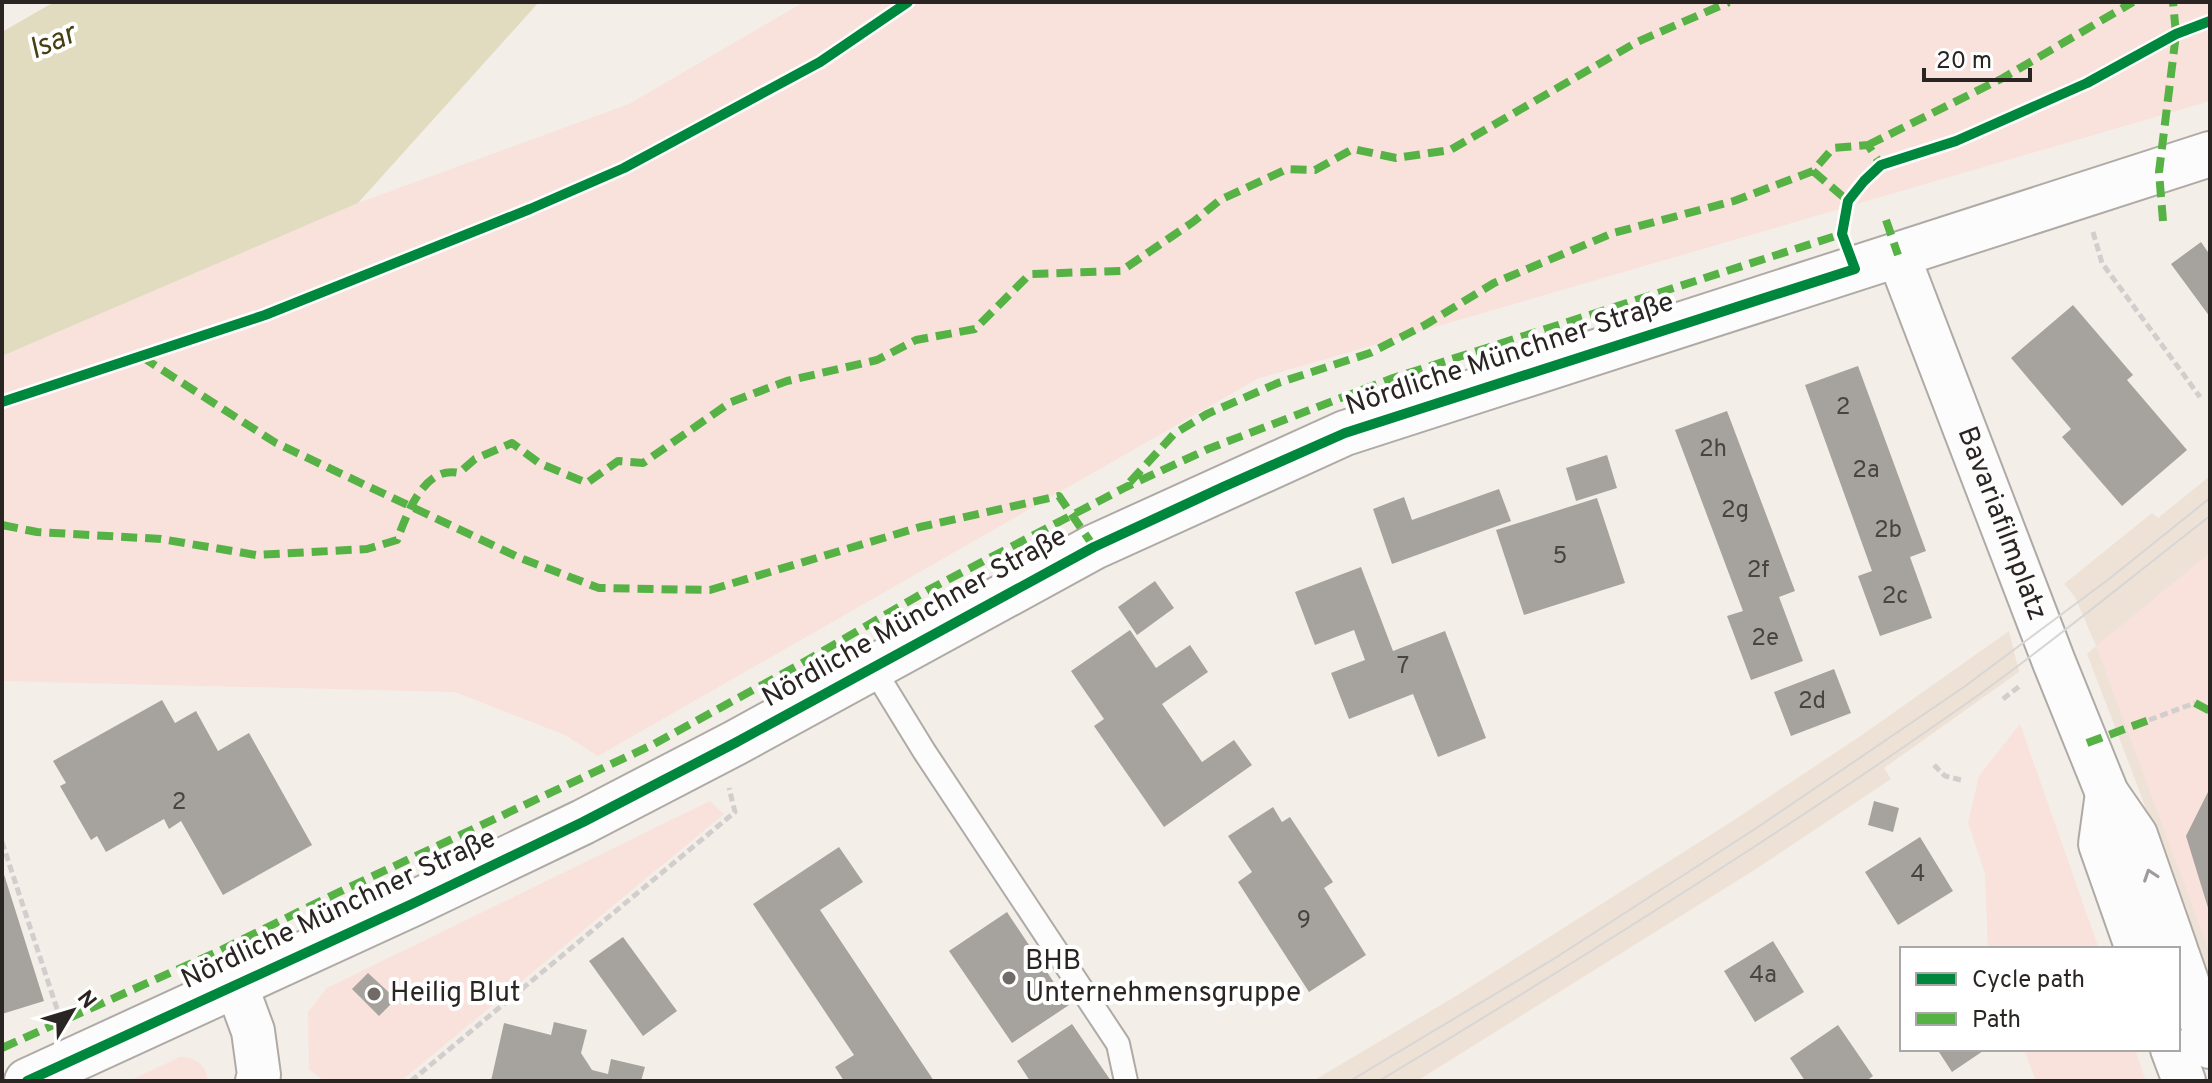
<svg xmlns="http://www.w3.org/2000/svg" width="2212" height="1083" font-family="Overpass,sans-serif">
  <rect width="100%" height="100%" fill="#f4eee8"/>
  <path fill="#eee2d7" d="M2210 476V989L2138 787 2087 654 2096 646 2075 597 2064 584 2152 513 2158 518Z
    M2009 631 2019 672 1884 768 1891 779 1759 867 1417 1081H1313L1456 996 1731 822 1862 735Z"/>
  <path fill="#f9e1dc" d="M804 2H2210V101L1257 379 598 756 565 735 455 692 2 681V356L358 203 629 104Z
    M2210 553V954L2096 646Z
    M2020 724 2099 949H1988L1985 873 1968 823 1979 776Z
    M710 801 724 814 401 1081H325L309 1070 308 1012 327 988Z
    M2024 1049H2135L2146 1081H2036Z
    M180 1057C196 1057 206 1065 208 1081H129Z"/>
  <path fill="#e1dcbf" d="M54 2H539L358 203 2 356V32Z"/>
  <path fill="#a6a29e" d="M2201 242 2210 255V317L2171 264Z
    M2073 305 2133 375 2127 380 2187 450 2122 506 2062 437 2071 429 2011 358Z
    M1858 366 1926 551 1910 557 1932 618 1880 636 1858 576 1872 571 1805 385Z
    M1727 411 1795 591 1779 597 1803 661 1751 680 1727 616 1743 611 1675 430Z
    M1607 455 1617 488 1576 501 1566 468Z
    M1499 489 1511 521 1392 564 1373 509 1404 497 1412 520Z
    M1597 498 1625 583 1524 615 1496 530Z
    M1361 567 1393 651 1445 631 1486 738 1438 757 1413 694 1349 719 1331 673 1365 660 1354 630 1315 645 1295 592Z
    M1155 581 1174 608 1137 635 1118 607Z
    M1130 630 1156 668 1190 645 1208 672 1162 704 1202 762 1234 740 1252 765 1164 827 1094 726 1104 719 1071 671Z
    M1834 669 1851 713 1791 736 1774 692Z
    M162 700 175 723 196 711 218 751 249 733 312 845 223 895 181 821 169 829 164 819 106 852 97 836 91 840 60 786 66 783 53 761Z
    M2210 788V911H2209L2186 836Z
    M1874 801 1899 808 1893 832 1868 825Z
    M1273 807 1282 822 1290 817 1333 882 1324 888 1366 955 1309 992 1238 882 1252 872 1228 836Z
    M1920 837 1953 891 1898 925 1865 872Z
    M839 847 863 882 820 910 934 1081H844L835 1067 854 1055 753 904Z
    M2 868 44 1001 2 1014Z
    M1007 912 1069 1005 1012 1043 949 951Z
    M623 937 677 1011 643 1036 589 961Z
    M1773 941 1804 992 1755 1022 1724 971Z
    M368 973 396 999 379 1016 352 989Z
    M554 1022 587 1030 581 1053 592 1070 608 1074 611 1059 645 1067 641 1081H491L504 1023 551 1035Z
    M1072 1024 1111 1081H1030L1017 1061Z
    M1838 1025 1873 1076 1866 1081H1805L1790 1058Z
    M1937 1049H1986L1952 1072Z"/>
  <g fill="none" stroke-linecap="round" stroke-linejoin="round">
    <g stroke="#afaaa5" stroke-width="26">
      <path id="service" d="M873 668 924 751 1118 1044 1126 1081"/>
    </g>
    <g stroke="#afaaa5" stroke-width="46">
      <g id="minor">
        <path id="s1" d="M1898 255 2054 662 2107 793 2136 835 2176 949"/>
        <path d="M2107 793 2100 844 2137 949"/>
        <path d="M2178 955 2210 1047"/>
        <path d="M236 985 253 1031 259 1075 257 1081"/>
        <path d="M2172 1049 2184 1081"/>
      </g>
    </g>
    <g stroke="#afaaa5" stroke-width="48">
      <path id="secondary" d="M27 1081 412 904 583 822 735 743 1094 547 1345 433 2210 154"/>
    </g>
    <path stroke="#d2cecd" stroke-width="5" stroke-dasharray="8 4" stroke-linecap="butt" d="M2093 232 2102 263 2200 397
      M2003 699 2021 685
      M2149 720 2195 703
      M1934 765 1945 776 1961 780
      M2 842 62 1024
      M411 1081 735 812 729 788"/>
    <use href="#service" stroke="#fdfcfc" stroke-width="22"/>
    <use href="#minor" stroke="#fdfcfc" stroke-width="42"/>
    <use href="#secondary" stroke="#fdfcfc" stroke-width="44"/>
    <path stroke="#d8d6d4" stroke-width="2" d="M1350 1081 1552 960 1758 827 1964 687 2109 579 2210 498
      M1379 1081C1580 960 1778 836 1970 701 2052 643 2130 578 2210 516"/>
    <path stroke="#56b245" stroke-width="8" stroke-dasharray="16 8" stroke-linecap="butt" d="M1868 145 2003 78 2133 2
      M1813 171 1848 201
      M1886 220 1898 255
      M2163 221 2159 172 2176 34 2173 2
      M142 357 276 443 520 558 599 588 710 590 920 527 1059 496 1094 547
      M1130 482 1174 434 1207 414 1278 383 1370 353 1425 325 1494 283 1613 233 1734 201 1813 171 1833 148 1868 145 1881 165
      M2 525 37 532 161 539 256 555 367 549 397 540C407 514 424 465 459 473L475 459 512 443 539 463 587 483 618 461 643 463 731 402 787 381 877 360 916 340 975 329 1030 274 1121 271 1193 222 1220 200 1287 169 1315 170 1353 149 1396 158 1450 150 1637 42 1729 2
      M2195 703 2210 711
      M2087 743 2149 720
      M2 1048 219 951 337 893 652 745 797 666 930 589 1126 487 1208 449 1393 378 1842 234 1844 228"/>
    <g stroke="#fff" stroke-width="15">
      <path id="cycleway" d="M2 402 265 315 530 209 624 168 820 62 908 2
        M27 1081 412 904 583 822 735 743 1094 547 1223 487 1345 433 1855 269 1842 234 1848 201 1864 181 1881 165 1956 141 2087 83 2176 34 2210 21"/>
    </g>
    <use href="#cycleway" stroke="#00873e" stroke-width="10"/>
  </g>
  <defs><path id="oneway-chevron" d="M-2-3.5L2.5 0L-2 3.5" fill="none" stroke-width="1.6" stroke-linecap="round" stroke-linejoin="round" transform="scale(2)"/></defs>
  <use stroke="#9e9b9a" href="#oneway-chevron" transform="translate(2150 875) rotate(-109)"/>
  <g fill="#716b67" stroke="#fff" stroke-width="3">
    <circle cx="1009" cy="978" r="8"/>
    <circle cx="374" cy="994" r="8"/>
  </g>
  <g text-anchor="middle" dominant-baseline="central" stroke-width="8" stroke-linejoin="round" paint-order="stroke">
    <g font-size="24" fill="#494441">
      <text x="1843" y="408">2</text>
      <text x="1713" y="450">2h</text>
      <text x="1866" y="471">2a</text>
      <text x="1735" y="511">2g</text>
      <text x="1888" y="531">2b</text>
      <text x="1560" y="557">5</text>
      <text x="1758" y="571">2f</text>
      <text x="1895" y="597">2c</text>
      <text x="1765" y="639">2e</text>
      <text x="1403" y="667">7</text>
      <text x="1812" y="702">2d</text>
      <text x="179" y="803">2</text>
      <text x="1918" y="875">4</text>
      <text x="1304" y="921">9</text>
      <text x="1763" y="976">4a</text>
    </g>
    <g font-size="28" fill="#2a2522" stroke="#fff">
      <text transform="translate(1510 355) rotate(-18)">Nördliche Münchner Straße</text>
      <text stroke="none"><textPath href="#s1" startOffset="288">Bavariafilmplatz</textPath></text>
      <text transform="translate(915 618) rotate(-29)">Nördliche Münchner Straße</text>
      <text transform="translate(339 910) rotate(-25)">Nördliche Münchner Straße</text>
    </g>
    <g font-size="28" fill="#2a2522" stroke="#fff" text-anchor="start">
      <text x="1025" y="962">BHB<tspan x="1025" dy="32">Unternehmensgruppe</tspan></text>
      <text x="390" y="994">Heilig Blut</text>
    </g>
    <g font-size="30" font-style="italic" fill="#474012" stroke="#fff">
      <text transform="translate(53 43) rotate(-23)">Isar</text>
    </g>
  </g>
  <rect width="2212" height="1083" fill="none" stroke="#2a2522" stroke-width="8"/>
  <rect x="1900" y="947" width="280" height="104" fill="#ffffff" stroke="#aaa8a7" stroke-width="2"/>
  <rect x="1916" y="973" width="40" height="12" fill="#00873e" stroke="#aaa8a7" stroke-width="2"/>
  <text x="1972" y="987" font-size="24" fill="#2a2522">Cycle path</text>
  <rect x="1916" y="1013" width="40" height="12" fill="#56b245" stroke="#aaa8a7" stroke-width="2"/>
  <text x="1972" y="1027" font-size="24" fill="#2a2522">Path</text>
  <g transform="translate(72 1011) rotate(52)" stroke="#ffffff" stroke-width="6" paint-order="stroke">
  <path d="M0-6L14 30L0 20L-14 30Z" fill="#2a2522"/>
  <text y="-12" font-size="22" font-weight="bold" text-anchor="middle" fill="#2a2522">N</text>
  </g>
  <path d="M1924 68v12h106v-12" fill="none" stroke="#2a2522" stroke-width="4"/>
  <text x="1936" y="68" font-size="24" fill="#2a2522" stroke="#ffffff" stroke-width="6" paint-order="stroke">20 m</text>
</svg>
